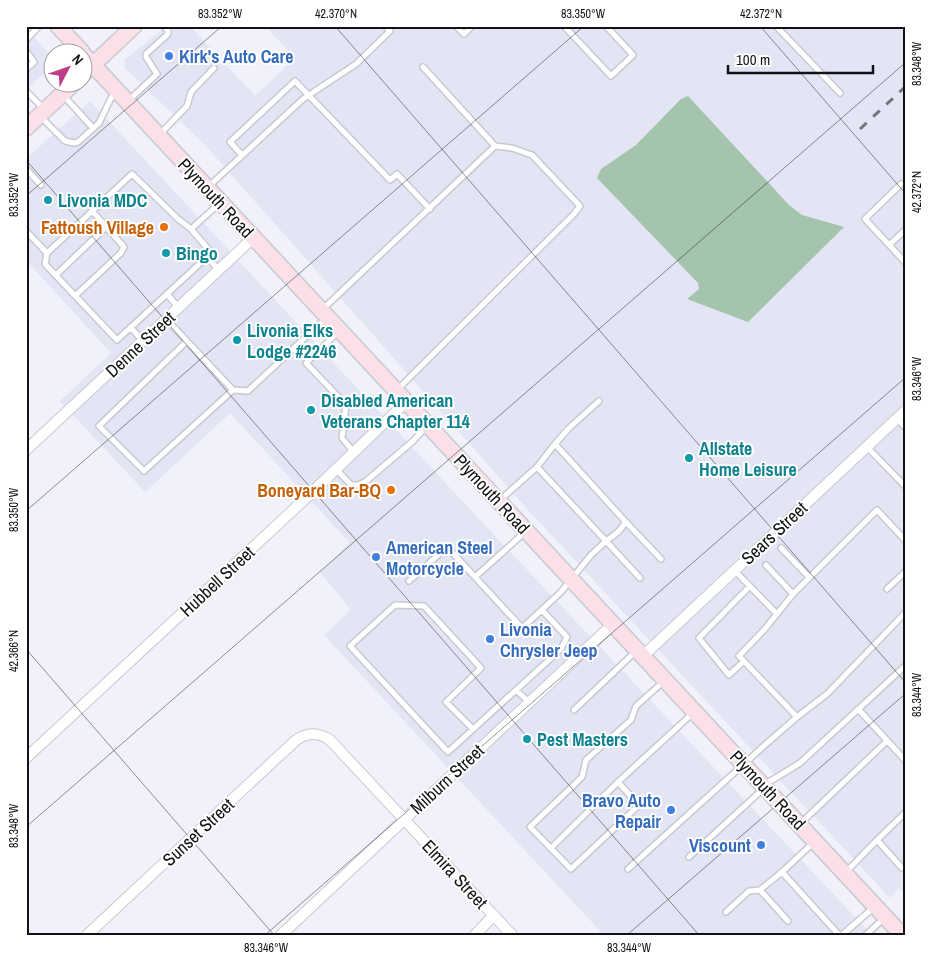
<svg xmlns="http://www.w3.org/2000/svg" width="931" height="961" font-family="'Archivo Narrow',sans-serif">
  <rect width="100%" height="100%" fill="#f0f1fa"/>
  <path fill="#e3e4f4" d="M167 26H190L255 96 295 58 265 26H905V894L899 888 890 898 530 512 206 146 125 68 124 60Z
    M26 28 52 57V66L26 90Z
    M90 101 465 504 872 935H604L324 635 351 610 320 572 350 543 230 413 145 492 60 401 111 353 26 260V159Z"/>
  <path fill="#a4c4ad" d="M688 96 789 205 802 215 844 227 748 322 687 299 699 289 698 283 597 178 601 169 636 145 681 99Z"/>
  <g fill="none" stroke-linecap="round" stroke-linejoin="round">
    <g stroke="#c8c9d1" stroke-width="8">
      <path id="lane" d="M456 26 464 34 472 26
        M564 26 611 76 633 55 606 26
        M776 26 840 93
        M26 40 39 26
        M26 51 34 62 26 69
        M26 91 43 108
        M63 95 93 128
        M128 101 157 74 146 57V54L168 34V31L164 26
        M40 116 65 141 74 143 78 142 99 123 114 92
        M161 133 187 106 191 92 214 68
        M242 155 230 142 295 81 390 180 397 174 430 209
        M26 169 41 185
        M901 184 865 219 905 262
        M208 187 303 99 356 64 390 31 385 26
        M26 231 47 253 132 174 178 219 191 229 220 203
        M889 245 905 230
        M47 253 45 264 117 340 207 257 209 250 191 229
        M207 257 219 270
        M56 275 106 227
        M167 294 179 308
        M75 296 121 253 124 247 92 211
        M323 309 495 146
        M167 320 233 390 248 391 325 319
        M131 328 143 341
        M339 331 306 363 346 405 342 438 353 451
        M187 341 99 426 144 471 233 390
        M398 389 574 214 580 206 532 155 512 148 495 146 423 67
        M897 419 905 427
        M555 444 568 429 599 401
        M867 447 905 486
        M537 467 555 444 625 521C624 529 613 536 606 541L640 578
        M336 469 351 485H358L365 482 412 442 426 427
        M625 521 661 559
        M781 548 809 577
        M766 565 793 594
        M735 571 777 614
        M475 577 522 628 561 592 591 555 606 541 537 467 500 500
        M409 581 447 547 475 577 524 533
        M887 589 905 572
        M744 661 729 675 699 638 750 586
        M663 682 636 706 631 720 586 760 582 777 530 827 571 869 639 805 618 782 693 713
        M516 690 529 702
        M858 709 905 760
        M574 710 635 652
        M797 717 739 656 764 630 793 594 877 510 905 540
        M473 729 446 702 481 668 424 606 395 605 350 646 448 752 561 649 567 637 542 610
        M764 785 800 763 905 666
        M800 824 887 741
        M877 840 905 813
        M813 843 782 872 839 935
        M551 848 618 782
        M689 857 763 789
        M628 869 766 744 797 717 827 694 905 613
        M782 872 760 890 788 921
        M846 872 877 840 902 868H905
        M726 912 749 891 760 890
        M842 935 873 908
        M866 935 884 918"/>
    </g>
    <g stroke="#c8c9d1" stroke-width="12">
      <path id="street" d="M26 450 253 238
        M643 656 905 411
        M26 758 305 499 406 402
        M87 935 295 741C307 732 318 732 330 740L512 935
        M281 935 613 624
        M475 935 494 915"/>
    </g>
    <g stroke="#c8c9d1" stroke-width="18">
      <path id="secondary" d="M58 26 82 52
        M82 53 902 935
        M82 75 134 26
        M26 128 75 82"/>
    </g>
    <use href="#lane" stroke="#fff" stroke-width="5"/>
    <use href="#street" stroke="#fff" stroke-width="10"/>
    <use href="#secondary" stroke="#fbe0e7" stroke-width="15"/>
    <path stroke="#75767b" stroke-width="3" stroke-dasharray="9 9" stroke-linecap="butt" d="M860 129 905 87"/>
  </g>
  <path fill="none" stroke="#121316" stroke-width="1" stroke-opacity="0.45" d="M335 26 905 682M760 26 905 193M26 160 699 935M26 196 222 26M26 511 584 26M26 649 274 935M26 827 905 63M265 935 905 378M627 935 905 694"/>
  <g fill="#3f7fe0" stroke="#fff" stroke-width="2">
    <circle cx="169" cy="56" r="5"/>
    <circle cx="376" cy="557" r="5"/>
    <circle cx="490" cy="639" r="5"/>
    <circle cx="671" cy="810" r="5"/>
    <circle cx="761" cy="845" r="5"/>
  </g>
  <g fill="#0f9aa8" stroke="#fff" stroke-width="2">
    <circle cx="48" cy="200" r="5"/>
    <circle cx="166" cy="253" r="5"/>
    <circle cx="237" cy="340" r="5"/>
    <circle cx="311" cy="410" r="5"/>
    <circle cx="689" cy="458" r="5"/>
    <circle cx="527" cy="739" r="5"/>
  </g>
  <g fill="#e8710a" stroke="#fff" stroke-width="2">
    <circle cx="164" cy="227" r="5"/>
    <circle cx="391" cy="490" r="5"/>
  </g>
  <g text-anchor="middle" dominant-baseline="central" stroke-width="4" stroke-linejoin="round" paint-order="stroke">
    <g font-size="18" font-weight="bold" fill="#366cbe" stroke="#fff" text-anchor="start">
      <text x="179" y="56">Kirk's Auto Care</text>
      <text x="386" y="547">American Steel<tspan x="386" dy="21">Motorcycle</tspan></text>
      <text x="500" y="629">Livonia<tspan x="500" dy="21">Chrysler Jeep</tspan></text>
      <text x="661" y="800" text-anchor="end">Bravo Auto<tspan x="661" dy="21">Repair</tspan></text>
      <text x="751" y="845" text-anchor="end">Viscount</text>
    </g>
    <g font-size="18" fill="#121316" stroke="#fff">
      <text transform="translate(216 198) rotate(47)">Plymouth Road</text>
      <text transform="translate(140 344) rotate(-43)">Denne Street</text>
      <text transform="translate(492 494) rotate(47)">Plymouth Road</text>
      <text transform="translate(774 533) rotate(-43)">Sears Street</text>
      <text transform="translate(217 581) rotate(-43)">Hubbell Street</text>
      <text transform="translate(447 779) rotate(-43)">Milburn Street</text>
      <text transform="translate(768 790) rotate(47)">Plymouth Road</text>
      <text transform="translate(198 832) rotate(-43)">Sunset Street</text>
      <text transform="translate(455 874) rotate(47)">Elmira Street</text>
    </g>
    <g font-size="18" font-weight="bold" fill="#0d838f" stroke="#fff" text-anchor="start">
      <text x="58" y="200">Livonia MDC</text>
      <text x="176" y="253">Bingo</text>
      <text x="247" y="330">Livonia Elks<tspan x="247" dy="21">Lodge #2246</tspan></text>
      <text x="321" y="400">Disabled American<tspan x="321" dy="21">Veterans Chapter 114</tspan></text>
      <text x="699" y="448">Allstate<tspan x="699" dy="21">Home Leisure</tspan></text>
      <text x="537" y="739">Pest Masters</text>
    </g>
    <g font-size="18" font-weight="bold" fill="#c56008" stroke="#fff" text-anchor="end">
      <text x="154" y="227">Fattoush Village</text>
      <text x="381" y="490">Boneyard Bar-BQ</text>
    </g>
  </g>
  <rect width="931" height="961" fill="none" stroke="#ffffff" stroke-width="55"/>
  <g transform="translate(68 68) rotate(49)"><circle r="24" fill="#ffffff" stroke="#a0a1a2"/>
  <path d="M0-4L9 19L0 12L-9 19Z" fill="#be3d86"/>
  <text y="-8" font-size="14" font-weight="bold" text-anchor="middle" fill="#121316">N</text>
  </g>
  <path d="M728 65v8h145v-8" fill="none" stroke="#121316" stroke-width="2.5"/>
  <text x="736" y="65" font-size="15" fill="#121316" stroke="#ffffff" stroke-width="4" paint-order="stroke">100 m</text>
  <rect x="28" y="28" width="876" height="906" fill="none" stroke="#121316" stroke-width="2"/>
  <g font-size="12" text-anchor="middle" fill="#121316">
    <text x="220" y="18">83.352°W</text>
    <text x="336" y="18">42.370°N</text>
    <text x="583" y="18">83.350°W</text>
    <text x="761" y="18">42.372°N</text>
    <text transform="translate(917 64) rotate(-90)" y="4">83.348°W</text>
    <text transform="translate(917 192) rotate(-90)" y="4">42.372°N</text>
    <text transform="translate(14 195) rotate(-90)" y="4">83.352°W</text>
    <text transform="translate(917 379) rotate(-90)" y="4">83.346°W</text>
    <text transform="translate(14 510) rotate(-90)" y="4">83.350°W</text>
    <text transform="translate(14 651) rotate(-90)" y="4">42.366°N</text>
    <text transform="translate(917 695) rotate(-90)" y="4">83.344°W</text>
    <text transform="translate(14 826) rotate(-90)" y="4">83.348°W</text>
    <text x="266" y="952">83.346°W</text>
    <text x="629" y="952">83.344°W</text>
  </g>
</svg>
